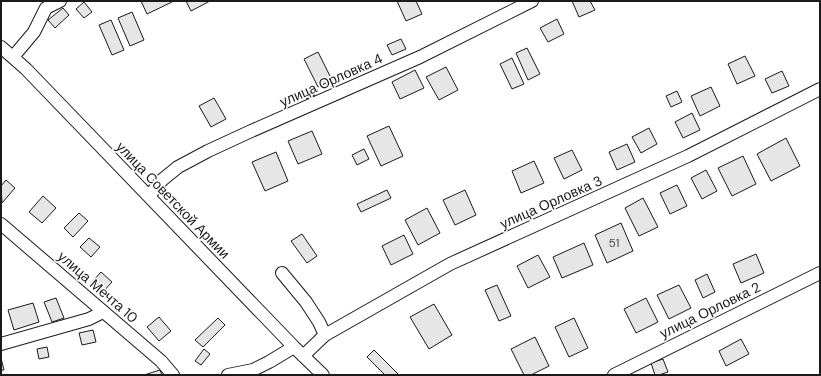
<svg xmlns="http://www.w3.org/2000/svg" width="821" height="376" font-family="'DM Sans',sans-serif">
  <rect width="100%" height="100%" fill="#fff"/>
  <path fill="#e6e6e6" stroke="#1a1a1a" d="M141 1H171L172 2 147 14Z
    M186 1H210L191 11Z
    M397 1H416L422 14 406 21Z
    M572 1H590L595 10 579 17Z
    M84 2 92 12 84 18 76 9Z
    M63 8 69 15 55 28 48 20Z
    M132 12 144 40 130 46 118 18Z
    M557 19 564 34 548 42 540 28Z
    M111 20 124 50 112 55 99 25Z
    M401 39 406 49 392 55 387 45Z
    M527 48 540 74 528 80 516 53Z
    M318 52 332 80 318 87 304 59Z
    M745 56 755 76 737 84 728 64Z
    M512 58 524 84 512 89 500 64Z
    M446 67 458 90 439 100 426 77Z
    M415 70 424 88 400 99 392 82Z
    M782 71 789 86 772 93 765 79Z
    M311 87 315 95 307 99 303 91Z
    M711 87 720 106 700 116 691 96Z
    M677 91 682 102 671 107 666 96Z
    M214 98 226 119 211 127 199 106Z
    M692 113 700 130 683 138 675 122Z
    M389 126 403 156 381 166 367 136Z
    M649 128 657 144 641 153 632 137Z
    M312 131 322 154 298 164 288 141Z
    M786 138 800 166 771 181 757 154Z
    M627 144 635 162 617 170 609 152Z
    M364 149 369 159 357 165 352 155Z
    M572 150 582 170 564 179 554 158Z
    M276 152 288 181 265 191 252 162Z
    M743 156 756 184 732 196 718 168Z
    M534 161 544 183 521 193 512 171Z
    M706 170 717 191 702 199 691 178Z
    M6 180 15 188 2 203 1 186Z
    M677 185 687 206 670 214 660 193Z
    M387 190 391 198 361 212 357 204Z
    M465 190 476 215 455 225 443 200Z
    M43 196 56 208 42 223 29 212Z
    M643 198 658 227 639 236 625 208Z
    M427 208 440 233 418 245 405 220Z
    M79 213 88 221 73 237 64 228Z
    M621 223 633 251 607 263 595 235Z
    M302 234 317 256 307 263 291 241Z
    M404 235 413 254 391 265 382 246Z
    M89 238 100 247 91 257 80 247Z
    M584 243 593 265 562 278 553 257Z
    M756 254 764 273 741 283 733 264Z
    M538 255 550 277 528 288 517 266Z
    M101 272 112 282 102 293 91 283Z
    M707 274 715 292 703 298 695 280Z
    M497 285 511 316 499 321 485 290Z
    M679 285 691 308 669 319 657 295Z
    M56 298 64 318 52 322 44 302Z
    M646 298 658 322 636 333 624 309Z
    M33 303 39 322 14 330 8 310Z
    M434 304 452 335 429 349 410 317Z
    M159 317 171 331 159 341 147 327Z
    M218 318 225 325 203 347 195 340Z
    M574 318 588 348 569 357 555 327Z
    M93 330 96 342 82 345 79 333Z
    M535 337 549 366 531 375H524L511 349Z
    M741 339 749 354 726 366 719 351Z
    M47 347 49 357 39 359 37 349Z
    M204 349 210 354 201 365 195 361Z
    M374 350 398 374 397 375H385L367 357Z
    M1 358 4 370H1Z
    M663 359 668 372 659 375H655L651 363Z
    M160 370 162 375H144Z"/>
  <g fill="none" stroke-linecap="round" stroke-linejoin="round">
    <g stroke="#1a1a1a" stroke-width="14">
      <path id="street" d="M1 47 26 69 294 347 323 375
        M13 57 34 32 46 8 60 1
        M149 196 162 180 178 167 208 151 249 132 420 57 532 1
        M1 224 161 361 173 375
        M282 273 306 302 319 322 325 335
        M1 344 89 319 103 312
        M303 356 325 335 450 264 688 156 820 89
        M228 375 253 370 269 362 294 347
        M614 375 820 273"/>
    </g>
    <use href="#street" stroke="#fff" stroke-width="12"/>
  </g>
  <g text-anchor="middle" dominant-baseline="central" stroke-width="3" stroke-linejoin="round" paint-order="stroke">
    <g font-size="12" fill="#4d4d4d">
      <text x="614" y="243">51</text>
    </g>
    <g font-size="14" fill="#1a1a1a" stroke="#fff">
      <text transform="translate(331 80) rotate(-24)">улица Орловка 4</text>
      <text transform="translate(173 200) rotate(46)">улица Советской Армии</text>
      <text transform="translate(551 202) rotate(-24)">улица Орловка 3</text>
      <text transform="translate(98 287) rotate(41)">улица Мечта 10</text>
      <text transform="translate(710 310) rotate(-26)">улица Орловка 2</text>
    </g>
  </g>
  <rect width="821" height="376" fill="none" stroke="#1a1a1a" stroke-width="4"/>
</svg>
